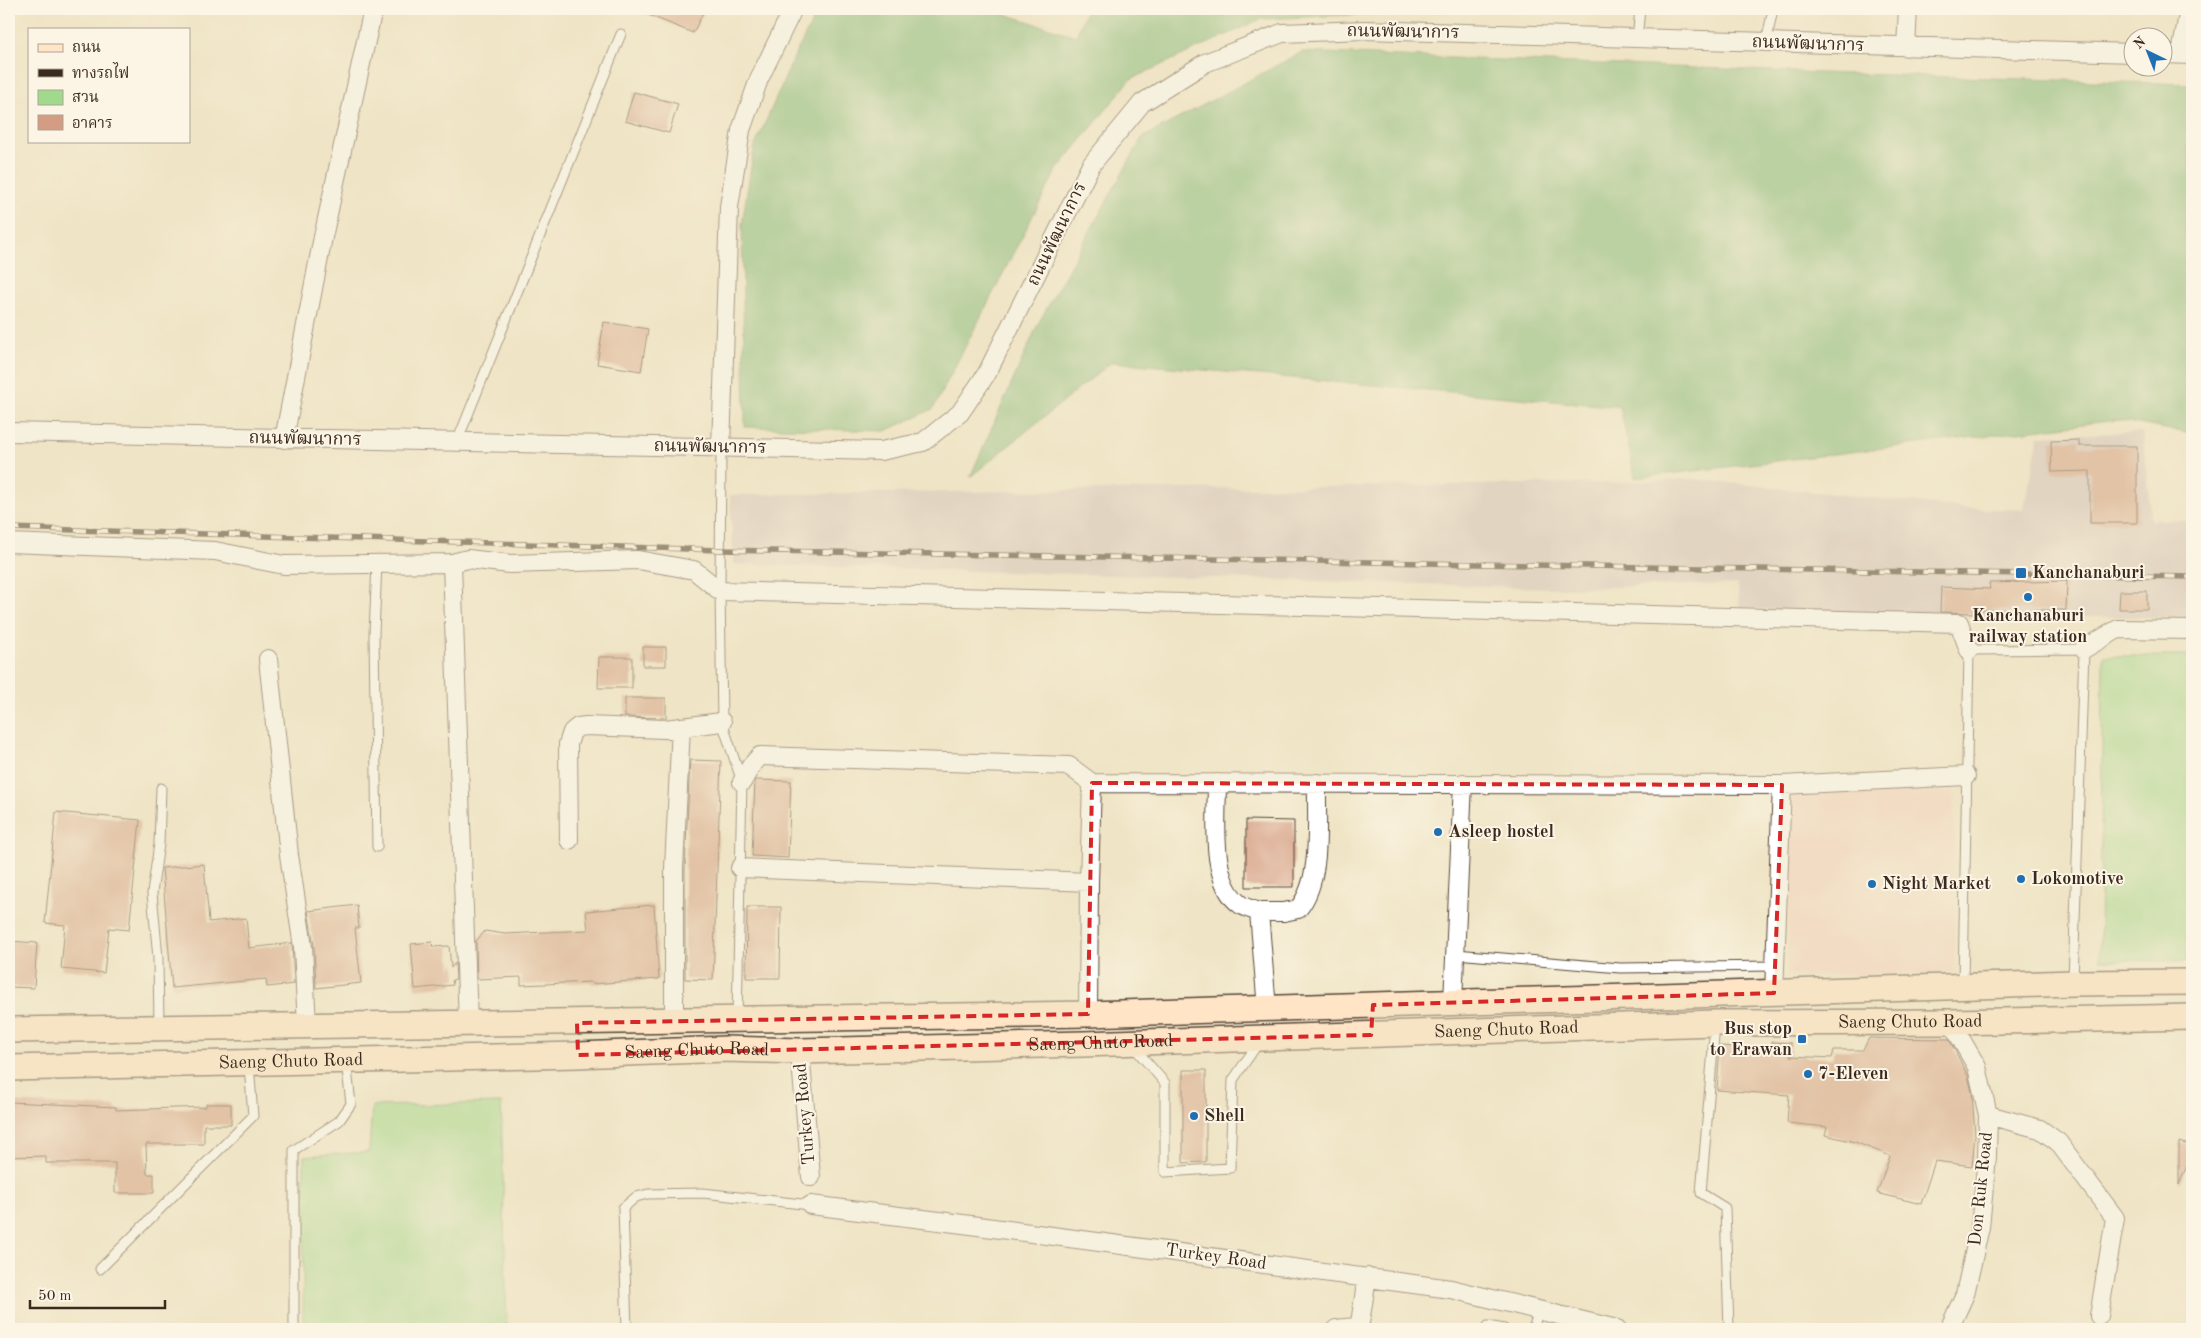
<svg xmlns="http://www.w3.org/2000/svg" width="2201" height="1338" font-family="'Old Standard TT','Noto Serif Thai',serif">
  <rect width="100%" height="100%" fill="#fcf5e5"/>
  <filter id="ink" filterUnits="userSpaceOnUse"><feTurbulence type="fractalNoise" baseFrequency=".02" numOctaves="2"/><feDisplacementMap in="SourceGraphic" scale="10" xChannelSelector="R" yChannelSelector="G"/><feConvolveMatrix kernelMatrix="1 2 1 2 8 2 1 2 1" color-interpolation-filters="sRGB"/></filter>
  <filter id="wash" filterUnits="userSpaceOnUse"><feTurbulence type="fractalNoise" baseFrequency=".0096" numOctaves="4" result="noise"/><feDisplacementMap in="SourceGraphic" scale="20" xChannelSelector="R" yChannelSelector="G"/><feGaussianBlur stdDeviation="1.12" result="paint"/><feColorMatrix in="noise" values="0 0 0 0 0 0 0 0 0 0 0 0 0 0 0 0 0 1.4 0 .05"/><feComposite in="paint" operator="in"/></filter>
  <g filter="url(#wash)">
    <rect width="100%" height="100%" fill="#efe4c5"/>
    <path fill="#f5d3c1" d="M1954 790V973L1787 975 1792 794Z"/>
    <path fill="#d1c0bc" d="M2142 432 2151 520 2192 521V617H1971L1739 608 1738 584 1556 588 734 564 730 495 1609 483 1691 479 1966 508 2024 510 2039 436Z"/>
    <path fill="#9fda8d" stroke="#6d8256" d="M2103 656H2192V961L2100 960Z
      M501 1103 507 1329H303L304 1156 369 1152 372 1106Z"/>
    <path fill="#7fba78" stroke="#5d724b" d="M819 9H988L1076 36 1087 9H1491L1261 19 1131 79 1056 171 933 409 886 431 745 427 742 224 754 148 796 53Z
      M1302 52 1823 73 2192 84V434L2117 420 1635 478 1620 407 1112 362 970 477 1038 324 1142 138Z"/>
    <g id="blocks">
      <path fill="#d49c82" d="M634 9H705L693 33Z
        M634 92 678 104 669 133 625 121Z
        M604 322 648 329 641 371 597 364Z
        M2079 440V446H2137V523H2090V471L2052 472 2051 441Z
        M2067 581 2066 610H1973V613L1940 612 1941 587 1990 589 1989 583Z
        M2120 591H2147V609H2119Z
        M643 647H666V666H643Z
        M599 657H632V688H598Z
        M625 698H666V718L625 717Z
        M690 760 721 761 713 980 685 979V868Z
        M755 780 791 781 788 858 752 856Z
        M56 812 140 820 129 930 109 928 104 973 61 969 65 925 45 923Z
        M1246 820 1294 821V887H1246Z
        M204 864 209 922 246 918 249 948 292 943 294 984 267 987 266 979 172 988 162 868Z
        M357 905 359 928H355L361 983 316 988 314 946 308 911Z
        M654 905 659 979 592 984 591 982 521 985V977L477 979 476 941 485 931 505 934 588 930 586 911Z
        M747 907H781L780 978H746Z
        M9 941 37 943 34 988 9 987Z
        M432 942 433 947 449 946 451 968 455 963 456 979 452 980 453 985 415 989 411 944Z
        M1869 1038 1949 1039 1968 1076 1972 1092 1975 1135 1972 1166 1935 1161 1921 1204 1877 1193 1890 1156 1855 1142 1825 1135 1827 1127 1787 1123 1789 1095 1717 1090 1720 1046 1771 1049 1772 1042 1791 1043 1790 1056 1832 1058 1834 1050H1863Z
        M1183 1070H1206V1162L1183 1163Z
        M9 1102 116 1107V1110L206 1107V1104H231V1125H204V1144H146L147 1174H154V1193H115V1163H46V1156L9 1157Z
        M2179 1142 2192 1146V1153L2179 1185Z"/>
    </g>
  </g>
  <g filter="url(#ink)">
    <use href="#blocks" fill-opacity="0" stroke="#564637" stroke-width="1"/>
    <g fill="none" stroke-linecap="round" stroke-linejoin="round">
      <g stroke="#564637" stroke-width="11">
        <path id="service" d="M1637 39 1640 9
          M1766 43 1773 9
          M457 442 621 34
          M721 448 720 591 722 722 742 782 737 1018
          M377 563 374 634 377 847
          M1456 954 1620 968 1775 966
          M1963 985 1969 650 2084 649 2073 981
          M1715 1025 1701 1193 1725 1208 1729 1329
          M159 1026 158 958 152 893 159 844 161 788
          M1132 1045 1165 1083V1172L1230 1168 1233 1080 1259 1042
          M100 1269 253 1116 249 1065
          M294 1329V1150L339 1121 351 1104 346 1061
          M627 1329 623 1208 636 1197 648 1194 703 1193 811 1205
          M1487 1329 1488 1326 1504 1329
          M1533 1329 1539 1310"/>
      </g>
      <g stroke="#564637" stroke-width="20">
        <path id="minor" d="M1906 47 1908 9
          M2164 54 2192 55
          M2181 54 2189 9
          M9 432 881 451 923 442 960 413 987 373 1091 165 1142 103 1205 63 1282 33 1364 30 2134 53
          M284 439 323 237 373 9
          M721 448 729 207 741 130 759 79 793 9
          M9 543 215 551 284 565 452 563 468 559 510 564 638 560 694 570 720 591 1959 623 1969 650
          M452 563 468 1024
          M2084 649 2118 629 2192 630
          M268 659 289 855 303 947 307 1026
          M742 782 751 766 760 756 1069 766 1092 783 1782 785 1966 776
          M1217 783C1217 817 1209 883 1241 905 1246 908 1254 910 1259 912L1267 1009
          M569 840 568 744 572 732 578 727 586 726 665 729 722 722
          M740 868 1089 882
          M1259 912H1284L1298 909C1323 880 1316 821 1317 783
          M1774 993 1782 785
          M1453 1002 1463 783
          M1088 1014 1089 882 1092 783
          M674 1021V868L681 727
          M800 1051 811 1177
          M1988 1115 2040 1129 2058 1142 2115 1218 2099 1316
          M811 1205 963 1224 1451 1289 1617 1329
          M1336 1329 1355 1327 1360 1323 1367 1277
          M1949 1329 1965 1294 1980 1227 1987 1157 1988 1115 1977 1067 1951 1022"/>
      </g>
      <g stroke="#564637" stroke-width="28">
        <g id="secondary">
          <path d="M9 1030 1088 1014 2073 983 2192 982"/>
          <path id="s1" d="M9 1068 578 1055 725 1049 800 1051 1083 1044 1715 1023 1951 1022 2192 1017"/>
        </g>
      </g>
      <use href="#service" stroke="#fff" stroke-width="9"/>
      <use href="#minor" stroke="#fff" stroke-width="18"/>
      <use href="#secondary" stroke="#ffe4c6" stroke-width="25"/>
      <g stroke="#3b2a1e" stroke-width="5.5">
        <path id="rail" d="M9 528 720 550 2192 577"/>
      </g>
      <use href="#rail" stroke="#fcf5e5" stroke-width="4" stroke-dasharray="11" stroke-linecap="butt"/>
    </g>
  </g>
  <path d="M0 0H2201V1338H0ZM1092 783 1782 785 1774 993 1373 1005 1371 1035 578 1055 577 1023 1088 1014Z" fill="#efe4c5" fill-opacity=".55" fill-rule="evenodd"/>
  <path fill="none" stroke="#d62828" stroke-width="4" stroke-dasharray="10 6" stroke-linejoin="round" d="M1092 783 1782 785 1774 993 1373 1005 1371 1035 578 1055 577 1023 1088 1014Z"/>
  <g fill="#1f6fb2" stroke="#fcf5e5" stroke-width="2">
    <rect x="2015" y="567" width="12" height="12" rx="2.5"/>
    <circle cx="2028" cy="597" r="5"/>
    <circle cx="1438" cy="832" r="5"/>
    <circle cx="2021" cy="879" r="5"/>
    <circle cx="1872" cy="884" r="5"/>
    <rect x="1797" y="1034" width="10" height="10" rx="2.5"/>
    <circle cx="1808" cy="1074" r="5"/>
    <circle cx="1194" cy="1116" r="5"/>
  </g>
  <g text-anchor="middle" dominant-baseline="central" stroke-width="4" stroke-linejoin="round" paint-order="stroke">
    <g font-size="18" fill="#3b2a1e" stroke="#fcf5e5">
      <text transform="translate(1403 32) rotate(1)">ถนนพัฒนาการ</text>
      <text transform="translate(1808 44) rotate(2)">ถนนพัฒนาการ</text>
      <text transform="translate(1057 234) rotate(-64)">ถนนพัฒนาการ</text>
      <text transform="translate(305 439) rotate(1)">ถนนพัฒนาการ</text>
      <text transform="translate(710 447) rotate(1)">ถนนพัฒนาการ</text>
      <text stroke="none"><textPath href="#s1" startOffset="1902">Saeng Chuto Road</textPath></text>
      <text stroke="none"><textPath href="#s1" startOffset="1498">Saeng Chuto Road</textPath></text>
      <text stroke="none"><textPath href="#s1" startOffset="1092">Saeng Chuto Road</textPath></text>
      <text stroke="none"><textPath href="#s1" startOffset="688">Saeng Chuto Road</textPath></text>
      <text stroke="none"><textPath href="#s1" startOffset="282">Saeng Chuto Road</textPath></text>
      <text transform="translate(805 1114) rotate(-95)">Turkey Road</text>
      <text transform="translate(1981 1189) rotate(-84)">Don Ruk Road</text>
      <text transform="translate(1216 1257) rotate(8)">Turkey Road</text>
    </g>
    <g font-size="18" font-weight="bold" fill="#3b2a1e" stroke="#fcf5e5" text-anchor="start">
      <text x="2032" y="573">Kanchanaburi</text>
      <text x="2028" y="616" text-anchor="middle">Kanchanaburi<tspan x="2028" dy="21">railway station</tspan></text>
      <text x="1448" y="832">Asleep hostel</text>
      <text x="2031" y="879">Lokomotive</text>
      <text x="1882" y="884">Night Market</text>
      <text x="1792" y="1029" text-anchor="end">Bus stop<tspan x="1792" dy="21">to Erawan</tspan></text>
      <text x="1818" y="1074">7-Eleven</text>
      <text x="1204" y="1116">Shell</text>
    </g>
  </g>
  <rect width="2201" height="1338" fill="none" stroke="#fcf5e5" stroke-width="30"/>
  <rect x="28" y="28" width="162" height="115" fill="#fcf5e5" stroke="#afa495"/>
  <rect x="38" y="44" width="25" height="8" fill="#ffe4c6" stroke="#afa495"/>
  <text x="72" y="52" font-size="15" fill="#3b2a1e">ถนน</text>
  <rect x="38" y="69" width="25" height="8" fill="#3b2a1e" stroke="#afa495"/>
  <text x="72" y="78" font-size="15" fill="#3b2a1e">ทางรถไฟ</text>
  <rect x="38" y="90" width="25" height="15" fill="#9fda8d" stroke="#afa495"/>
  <text x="72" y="102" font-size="15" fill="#3b2a1e">สวน</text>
  <rect x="38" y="115" width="25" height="15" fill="#d49c82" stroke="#afa495"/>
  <text x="72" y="128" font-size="15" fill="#3b2a1e">อาคาร</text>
  <g transform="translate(2148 52) rotate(317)"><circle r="24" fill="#fcf5e5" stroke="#afa495"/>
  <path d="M0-4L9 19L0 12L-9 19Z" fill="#1f6fb2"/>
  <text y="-8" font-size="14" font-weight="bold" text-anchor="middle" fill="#3b2a1e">N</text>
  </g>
  <path d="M30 1300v8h135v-8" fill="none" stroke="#3b2a1e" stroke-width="2.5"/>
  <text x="38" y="1300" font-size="15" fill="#3b2a1e" stroke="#fcf5e5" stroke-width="4" paint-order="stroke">50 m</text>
</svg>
